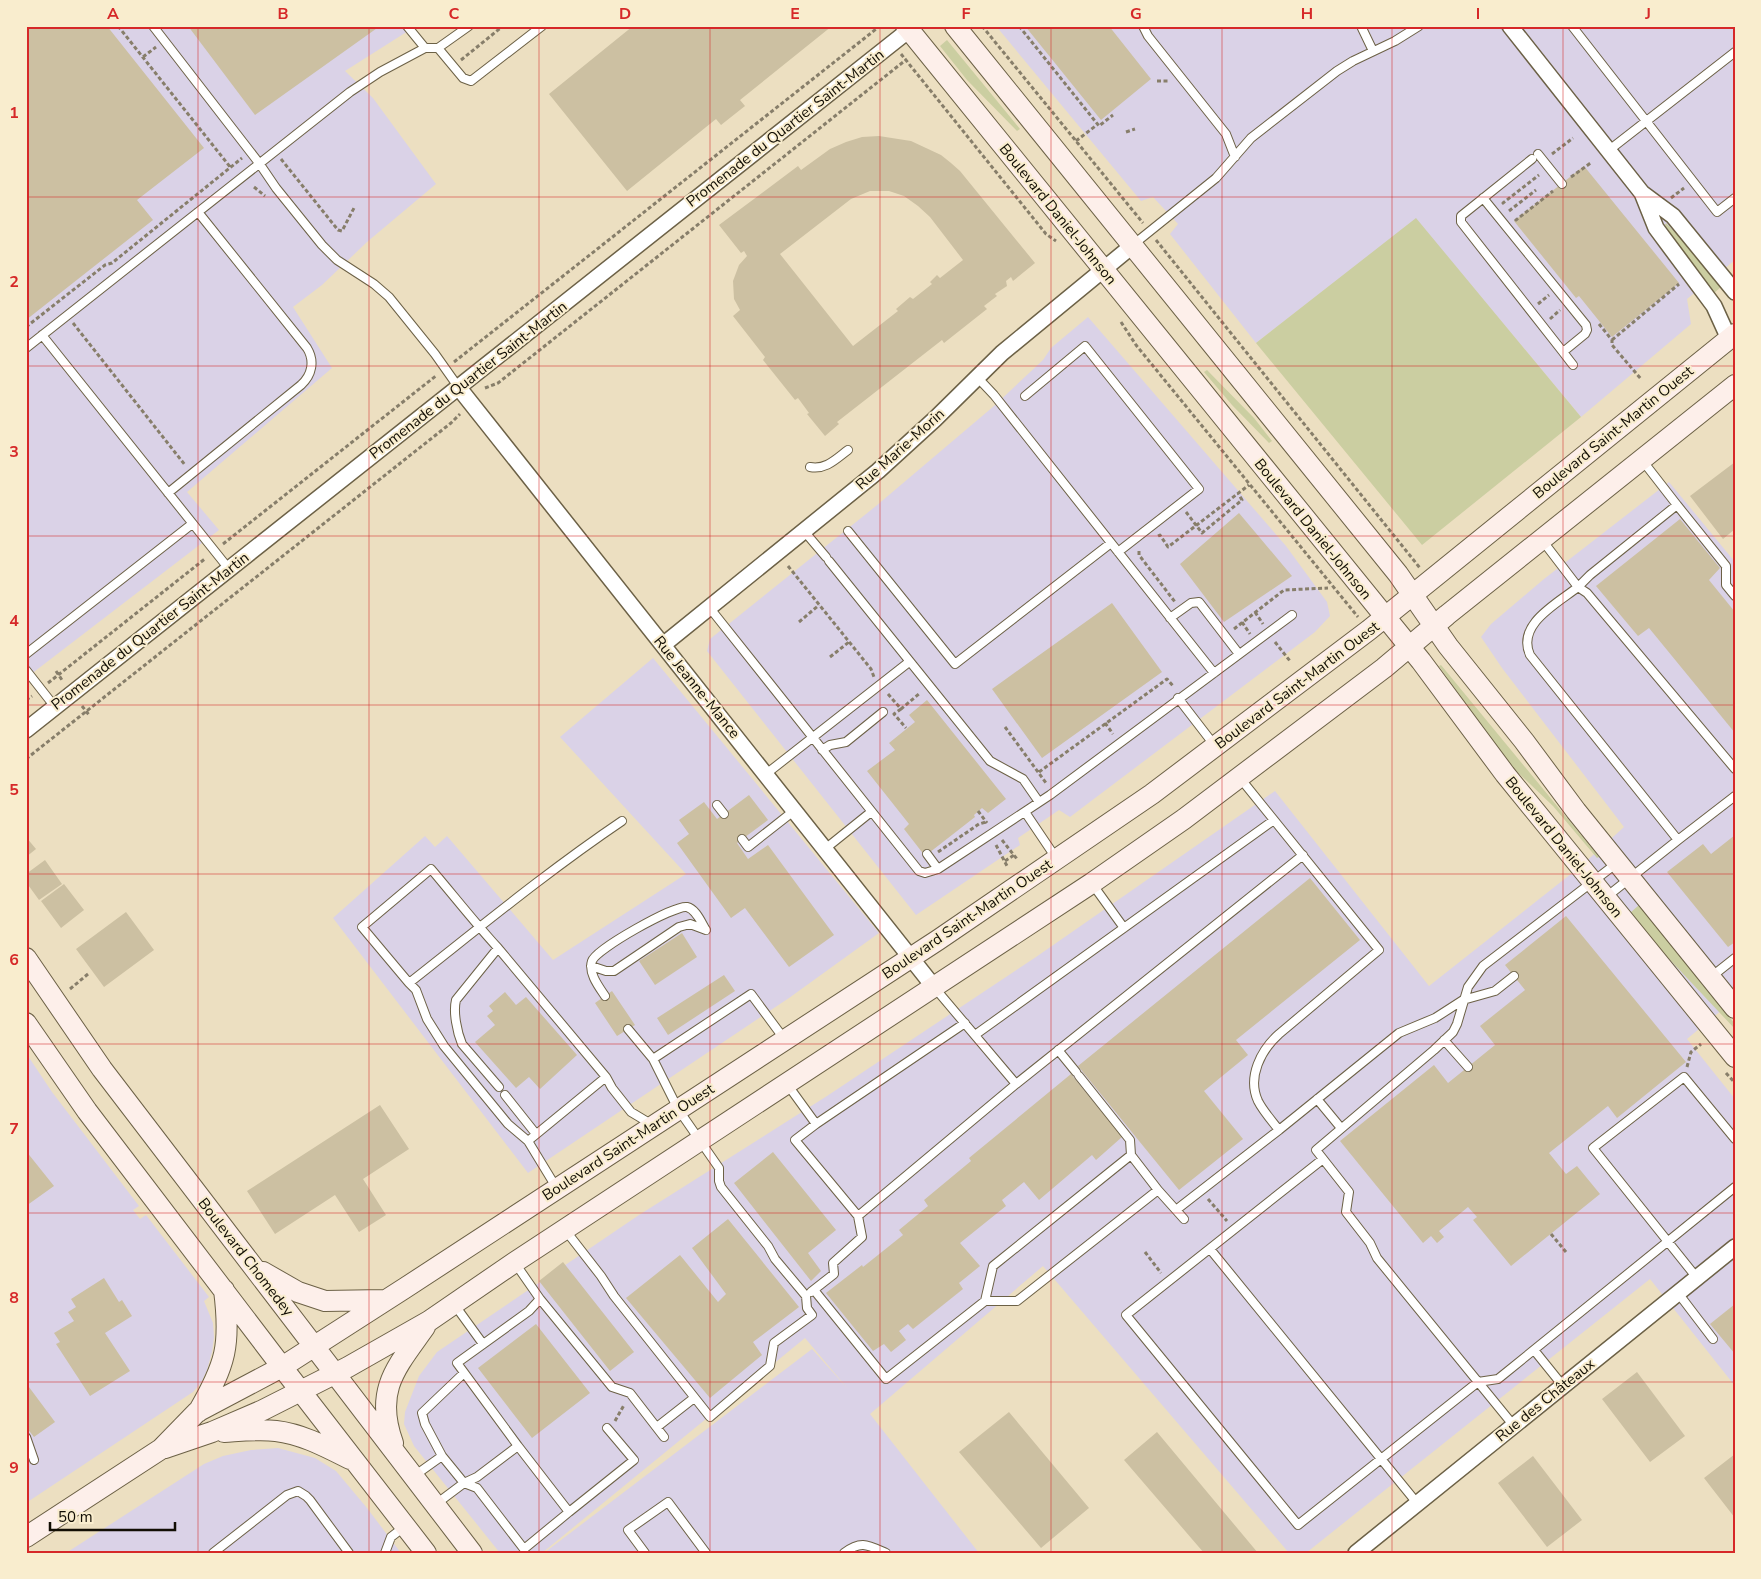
<svg xmlns="http://www.w3.org/2000/svg" width="1761" height="1579" font-family="'Nunito Sans',sans-serif">
  <rect width="100%" height="100%" fill="#ecdfc1"/>
  <path fill="#dad2e7" d="M26 26H416L345 71 373 98 436 184 367 242 322 285 293 307 332 368 187 492 219 530 26 678Z
    M996 26H1735V260L1687 299 1691 324 1581 417 1416 219 1256 343 1170 234 1178 224 1153 197 1141 201Z
    M1088 317 1286 546 1327 602 1330 616 1315 632 1070 817 1059 810 1018 838 1020 845 916 915 707 651 710 639 876 506 994 406 1043 360 1051 348Z
    M1669 482 1735 562V999L1687 1039 1735 1099V1386L1650 1279 1306 1553H1289L1043 1266 870 1414 979 1553H544L812 1349 848 1389 805 1338 542 1553H500L414 1446 404 1424 405 1412 419 1376 437 1352 639 1215 827 1096 1036 957 1275 791 1429 986 1581 866 1624 827 1502 668 1481 637 1491 624 1544 579Z
    M653 658 879 933 789 998 528 1173 333 918 425 836 435 847 447 836 553 960 686 874 560 737Z
    M26 1053 52 1092 139 1206 133 1210 140 1219 146 1215 209 1297 204 1301 213 1323 214 1337 212 1352 207 1370 201 1383 193 1392 26 1503Z
    M278 1448 315 1458 336 1471 367 1508 401 1553H66L204 1464 223 1456 251 1450Z"/>
  <path fill="#cbcea1" d="M947 40 1020 129 1017 131 967 80 940 46Z
    M1416 218 1581 417 1422 545 1256 343Z
    M1666 223 1691 249 1721 287 1714 293 1690 263 1665 225Z
    M1207 370 1254 418 1272 441 1269 443 1232 405 1204 372Z
    M1441 665 1599 857 1597 858 1553 806 1506 761 1439 666Z
    M1639 905 1735 1024V1029L1656 945 1630 913Z"/>
  <path fill="#ccc0a2" fill-rule="evenodd" d="M26 26H107L204 148 137 200 153 220 26 320Z
    M188 26H380L255 115Z
    M633 26H832L740 100 745 106 721 125 716 119 627 191 549 94Z
    M1025 26H1109L1151 79 1101 120Z
    M879 136 911 141 941 155 951 163 960 171 1035 263 1013 281 1011 277 1006 281 1007 286 995 294 997 296 984 306 987 309 944 343 942 340 837 422 839 424 825 436 807 414 809 413 798 398 795 400 763 360 765 357 733 316 740 310 734 299 733 281 739 265 747 256 744 251 741 253 719 225 798 166 801 170 830 149 846 142 862 137ZM870 191H889L904 196 918 206 930 217 963 260 940 278 937 275 930 282 932 284 913 299 910 297 896 309 898 311 853 346 780 254 851 199Z
    M1584 166 1679 283 1612 337 1579 296 1576 298 1514 221Z
    M1735 462V529L1723 539 1690 496Z
    M1239 513 1292 576 1224 622 1180 564Z
    M1680 519 1720 568 1709 580 1735 612V733L1649 628 1638 636 1596 586Z
    M1112 603 1162 672 1042 758 992 689Z
    M927 700 1006 799 988 813 982 808 974 815 975 817 925 856 904 829 909 824 867 771 895 750 889 743 915 722 909 715Z
    M749 795 768 820 737 843 748 859 768 845 834 935 789 967 745 908 731 918 677 843 689 834 679 820 704 802 717 819Z
    M1735 835V942L1728 947 1667 872 1703 844 1711 854Z
    M26 837 36 849 26 857Z
    M45 860 62 884 39 900 26 882V874Z
    M1310 878 1360 940 1236 1040 1248 1055 1204 1091 1243 1139 1179 1190 1078 1066Z
    M64 884 84 910 61 928 41 901Z
    M126 912 154 950 104 987 76 949Z
    M1566 916 1686 1062 1617 1118 1608 1106 1549 1153 1566 1174 1577 1166 1600 1194 1511 1266 1473 1220 1477 1217 1468 1207 1439 1231 1444 1237 1437 1243 1431 1236 1423 1243 1340 1141 1434 1065 1448 1083 1495 1045 1480 1026 1525 990 1505 965Z
    M682 933 697 957 655 985 639 961Z
    M724 975 735 991 668 1035 657 1018Z
    M612 991 635 1025 617 1036 595 1003Z
    M505 992 516 1005 526 997 577 1055 540 1089 529 1077 516 1088 475 1042 495 1025 487 1016 493 1011 489 1006Z
    M1071 1074 1122 1137 1096 1160 1092 1155 1039 1200 1024 1182 1002 1200 1006 1206 960 1243 980 1266 959 1283 963 1289 913 1329 908 1324 899 1331 906 1340 891 1352 884 1344 873 1351 826 1293 862 1265 863 1267 903 1235 899 1230 928 1206 924 1200 971 1161 969 1158Z
    M380 1105 409 1149 363 1179 386 1215 359 1232 335 1195 275 1234 247 1191Z
    M26 1151 54 1186 26 1206Z
    M773 1152 836 1230 808 1253 821 1271 811 1281 734 1183Z
    M728 1219 799 1307 753 1342 762 1355 710 1398 626 1298 680 1255 718 1302 726 1294 692 1248Z
    M563 1262 634 1352 610 1371 539 1281Z
    M104 1278 119 1302 122 1300 132 1316 105 1333 130 1371 90 1396 56 1344 60 1342 54 1333 74 1321 68 1312 76 1307 71 1299Z
    M1735 1304V1354L1710 1324Z
    M536 1324 590 1393 532 1438 478 1368Z
    M1637 1372 1685 1436 1650 1462 1602 1399Z
    M26 1383 55 1422 34 1437 26 1427Z
    M1009 1412 1089 1508 1041 1548 959 1452Z
    M1157 1432 1258 1553H1204L1124 1460Z
    M1735 1454V1518L1704 1478Z
    M1533 1456 1582 1520 1547 1547 1498 1483Z"/>
  <g fill="none" stroke-linecap="round" stroke-linejoin="round">
    <g stroke="#6c6146" stroke-width="10">
      <path id="lane" d="M153 26 259 163 276 188 322 245 337 260 374 284 389 297 435 354 459 388
        M407 26 425 48
        M1143 26 1148 36 1226 134 1235 157
        M1361 26 1373 51
        M1572 26 1717 212 1735 198
        M438 48 463 78 471 81 542 26
        M1608 151 1735 52
        M1538 154 1562 184
        M1483 198 1586 325 1587 330 1585 334 1563 352 1461 222V216L1532 159
        M1134 244 1216 178 1251 138 1337 71 1353 61 1395 41 1419 26
        M42 335 229 569
        M26 348 350 92 380 72 425 48H438L469 26
        M1563 352 1573 365
        M977 377 994 395 1214 673
        M1025 396 1085 346 1199 489 1118 552
        M1642 460 1677 505
        M810 467C826 470 836 459 848 450
        M168 493 301 385C312 375 315 361 307 348L198 212
        M804 531 826 557
        M848 531 955 664 1111 543
        M1542 540 1578 587C1558 603 1516 624 1530 655L1678 840 1605 898
        M829 561 990 761 1023 779 1039 802
        M1735 596 1726 585V566L1677 505 1590 575 1578 587 1587 593 1735 769
        M709 607 919 871 925 873 938 869 1050 795 1292 615
        M1170 618 1191 603 1199 602 1239 654
        M26 654 192 524
        M26 670 55 707
        M1178 698 1215 746
        M822 750 830 745 846 742 883 712
        M766 774 909 662
        M717 805 724 814
        M1025 812 1056 858
        M622 821C548 871 479 928 409 983L362 927 431 869C454 896 475 923 498 948L606 1077 612 1088 631 1112 651 1124
        M742 839 748 847 795 810
        M1678 840 1735 796
        M825 849 871 812
        M927 854 938 869
        M1093 885 1124 928
        M498 948 456 1000C453 1012 457 1032 462 1044L499 1087
        M591 966 606 971H614L679 927 690 924 706 930
        M1711 977 1735 958
        M409 983 416 990 427 1019 444 1046 508 1124 528 1141
        M934 987 1016 1084
        M605 996C599 987 588 973 592 961 596 949 674 905 687 907 696 909 701 922 706 930
        M628 1029 653 1059
        M975 1035 1274 820
        M1444 1040 1468 1067
        M1058 1050 1076 1072
        M787 1084 816 1124 965 1023
        M505 1095 536 1134
        M1317 1099 1341 1128
        M816 1124 795 1140 858 1216 1016 1084 1303 855
        M1279 1130 1399 1033 1435 1018 1463 1000 1495 991 1514 976
        M1323 1159 1126 1315 1298 1525 1478 1382 1498 1379 1735 1187
        M556 1187 528 1141 606 1077
        M1158 1190 1184 1219
        M1176 1210 1279 1130C1272 1121 1263 1111 1258 1101 1247 1077 1261 1050 1279 1034L1379 950 1240 778
        M566 1231 601 1276 614 1296 710 1417 770 1366 774 1343 812 1315 807 1308 806 1296 775 1259 768 1246 721 1187 719 1181V1168L678 1109 653 1059 751 994 785 1040
        M1210 1249 1417 1503
        M1697 1278 1593 1148 1684 1077 1735 1139
        M814 1290 886 1379 985 1301H1017L1158 1190 1131 1155 1130 1140 1079 1076
        M811 1292 834 1274 833 1263 862 1237 858 1216
        M1678 1293 1713 1339
        M540 1299 612 1387 630 1393 664 1437
        M985 1301 993 1266 1131 1155
        M454 1304 483 1344
        M1534 1350 1563 1386
        M1514 1426 1377 1258 1370 1243 1346 1212 1349 1192 1316 1150 1434 1050 1453 1032 1457 1024 1468 987 1483 966 1617 863
        M657 1427 694 1398
        M26 1437 34 1460
        M442 1456 425 1424 422 1413 464 1373
        M414 1476 442 1456 464 1483 436 1504
        M464 1483 477 1477 518 1446 457 1363 529 1311 540 1299 515 1263
        M464 1483 477 1488 524 1549 569 1512 518 1446
        M569 1512 634 1460 607 1428
        M213 1553 287 1495 298 1491 306 1496 310 1500 349 1553
        M385 1553 391 1537 404 1527
        M645 1553 628 1530 668 1502 706 1553
        M844 1553C861 1540 868 1545 886 1553"/>
    </g>
    <g stroke="#6c6146" stroke-width="18">
      <path id="street" d="M1510 26 1642 193 1673 216 1735 292
        M1642 193 1656 228 1714 306 1729 339
        M459 388 934 987
        M663 645 878 471 935 419 1002 353 1132 246
        M26 730 909 30
        M1356 1553 1735 1247"/>
    </g>
    <g stroke="#6c6146" stroke-width="22">
      <path id="secondary" d="M906 26 1421 661 1505 774 1735 1057
        M955 26 1398 574 1448 646 1524 741 1576 811 1735 1008
        M26 958 102 1069 472 1553
        M26 1023 87 1111 282 1367 426 1553
        M263 1272 298 1292 325 1301 384 1300
        M198 1412C226 1364 231 1345 224 1290
        M224 1432C241 1431 259 1429 276 1431 302 1434 326 1447 350 1459
        M393 1443C374 1390 396 1368 425 1327
        M165 1448 212 1432 263 1410 348 1367 429 1321 515 1262 1092 883 1184 819 1384 668 1447 615 1735 385
        M26 1537 161 1449 197 1412 282 1367 405 1288 938 940 1152 794 1369 630 1735 334"/>
    </g>
    <path stroke="#877e6a" stroke-width="3" stroke-dasharray="4 2.5" stroke-linecap="butt" d="M118 26 231 168
      M982 26 1143 223
      M1019 26 1099 126 1113 115
      M901 54 1046 234 1056 241
      M143 57 156 47
      M461 60 503 26
      M1157 81H1169
      M1126 132 1135 129
      M1076 141 1098 124
      M1552 154 1573 138
      M281 159 338 230 342 231 354 208
      M1571 177 1592 162
      M254 187 265 196
      M1671 198 1684 188
      M1504 204 1503 203 1539 175
      M1509 211 1536 190
      M1515 219 1516 220 1553 191
      M1156 240 1420 568
      M1538 304 1549 295
      M1550 319 1560 310
      M1121 322 1136 345 1358 617
      M73 323 185 465
      M1599 324 1612 340V345L1641 379
      M26 327 105 265 112 263 242 158
      M1612 340 1679 284
      M454 362 880 26
      M485 388 498 383 907 59
      M1186 512 1202 533 1242 500 1238 493
      M1158 536 1160 535 1168 547 1249 485
      M223 544 437 375
      M1139 551V555L1175 602
      M788 566 871 669 874 677
      M1255 612 1263 624
      M799 622 819 605
      M1242 622 1250 634
      M1234 629 1284 590 1328 588
      M1275 642 1290 661
      M830 657 849 642
      M56 671 62 680
      M48 683 206 558
      M888 694 901 709 920 693
      M26 700 32 696
      M82 706 89 715
      M901 709 894 714 906 728
      M1105 723 1113 734
      M1005 727 1046 783
      M26 759 451 423 460 414
      M1039 772 1167 679 1174 687
      M978 811 987 823
      M1002 840 1017 859
      M996 845 1007 866
      M938 852 979 824 986 822
      M1005 861 1014 855
      M70 989 88 974
      M1687 1067 1691 1052 1701 1044
      M1726 1073 1735 1083
      M1208 1199 1227 1221
      M1551 1234 1566 1252
      M1145 1252 1161 1273
      M615 1421 624 1405"/>
    <use href="#lane" stroke="#fff" stroke-width="8"/>
    <use href="#street" stroke="#fff" stroke-width="15"/>
    <use href="#secondary" stroke="#fdefea" stroke-width="20"/>
  </g>
  <path fill="none" stroke="#d62828" stroke-width="1" stroke-opacity="0.55" d="M198 26V1553M369 26V1553M539 26V1553M710 26V1553M880 26V1553M1051 26V1553M1222 26V1553M1392 26V1553M1563 26V1553M26 197H1735M26 366H1735M26 536H1735M26 705H1735M26 874H1735M26 1044H1735M26 1213H1735M26 1382H1735"/>
  <g text-anchor="middle" dominant-baseline="central" stroke-width="4" stroke-linejoin="round" paint-order="stroke">
    <g font-size="15" fill="#120e04" stroke="#f9edce">
      <text transform="translate(785 128) rotate(-38)">Promenade du Quartier Saint-Martin</text>
      <text transform="translate(1058 214) rotate(51)">Boulevard Daniel-Johnson</text>
      <text transform="translate(468 380) rotate(-38)">Promenade du Quartier Saint-Martin</text>
      <text transform="translate(1613 432) rotate(-39)">Boulevard Saint-Martin Ouest</text>
      <text transform="translate(900 449) rotate(-42)">Rue Marie-Morin</text>
      <text transform="translate(1313 529) rotate(51)">Boulevard Daniel-Johnson</text>
      <text transform="translate(150 631) rotate(-38)">Promenade du Quartier Saint-Martin</text>
      <text transform="translate(1297 685) rotate(-37)">Boulevard Saint-Martin Ouest</text>
      <text transform="translate(697 687) rotate(51)">Rue Jeanne-Mance</text>
      <text transform="translate(1564 847) rotate(51)">Boulevard Daniel-Johnson</text>
      <text transform="translate(967 919) rotate(-34)">Boulevard Saint-Martin Ouest</text>
      <text transform="translate(628 1142) rotate(-33)">Boulevard Saint-Martin Ouest</text>
      <text transform="translate(246 1257) rotate(52)">Boulevard Chomedey</text>
      <text transform="translate(1545 1400) rotate(-39)">Rue des Châteaux</text>
    </g>
  </g>
  <rect width="1761" height="1579" fill="none" stroke="#f9edce" stroke-width="55"/>
  <path d="M50 1522v8h125v-8" fill="none" stroke="#120e04" stroke-width="2.5"/>
  <text x="58" y="1522" font-size="15" fill="#120e04" stroke="#f9edce" stroke-width="4" paint-order="stroke">50 m</text>
  <rect x="28" y="28" width="1706" height="1524" fill="none" stroke="#d62828" stroke-width="2"/>
  <g font-size="16" text-anchor="middle" font-weight="bold" fill="#d62828">
    <text x="113" y="19">A</text>
    <text x="283" y="19">B</text>
    <text x="454" y="19">C</text>
    <text x="625" y="19">D</text>
    <text x="795" y="19">E</text>
    <text x="966" y="19">F</text>
    <text x="1136" y="19">G</text>
    <text x="1307" y="19">H</text>
    <text x="1478" y="19">I</text>
    <text x="1648" y="19">J</text>
    <text x="14" y="118">1</text>
    <text x="14" y="287">2</text>
    <text x="14" y="457">3</text>
    <text x="14" y="626">4</text>
    <text x="14" y="795">5</text>
    <text x="14" y="965">6</text>
    <text x="14" y="1134">7</text>
    <text x="14" y="1303">8</text>
    <text x="14" y="1473">9</text>
  </g>
</svg>
